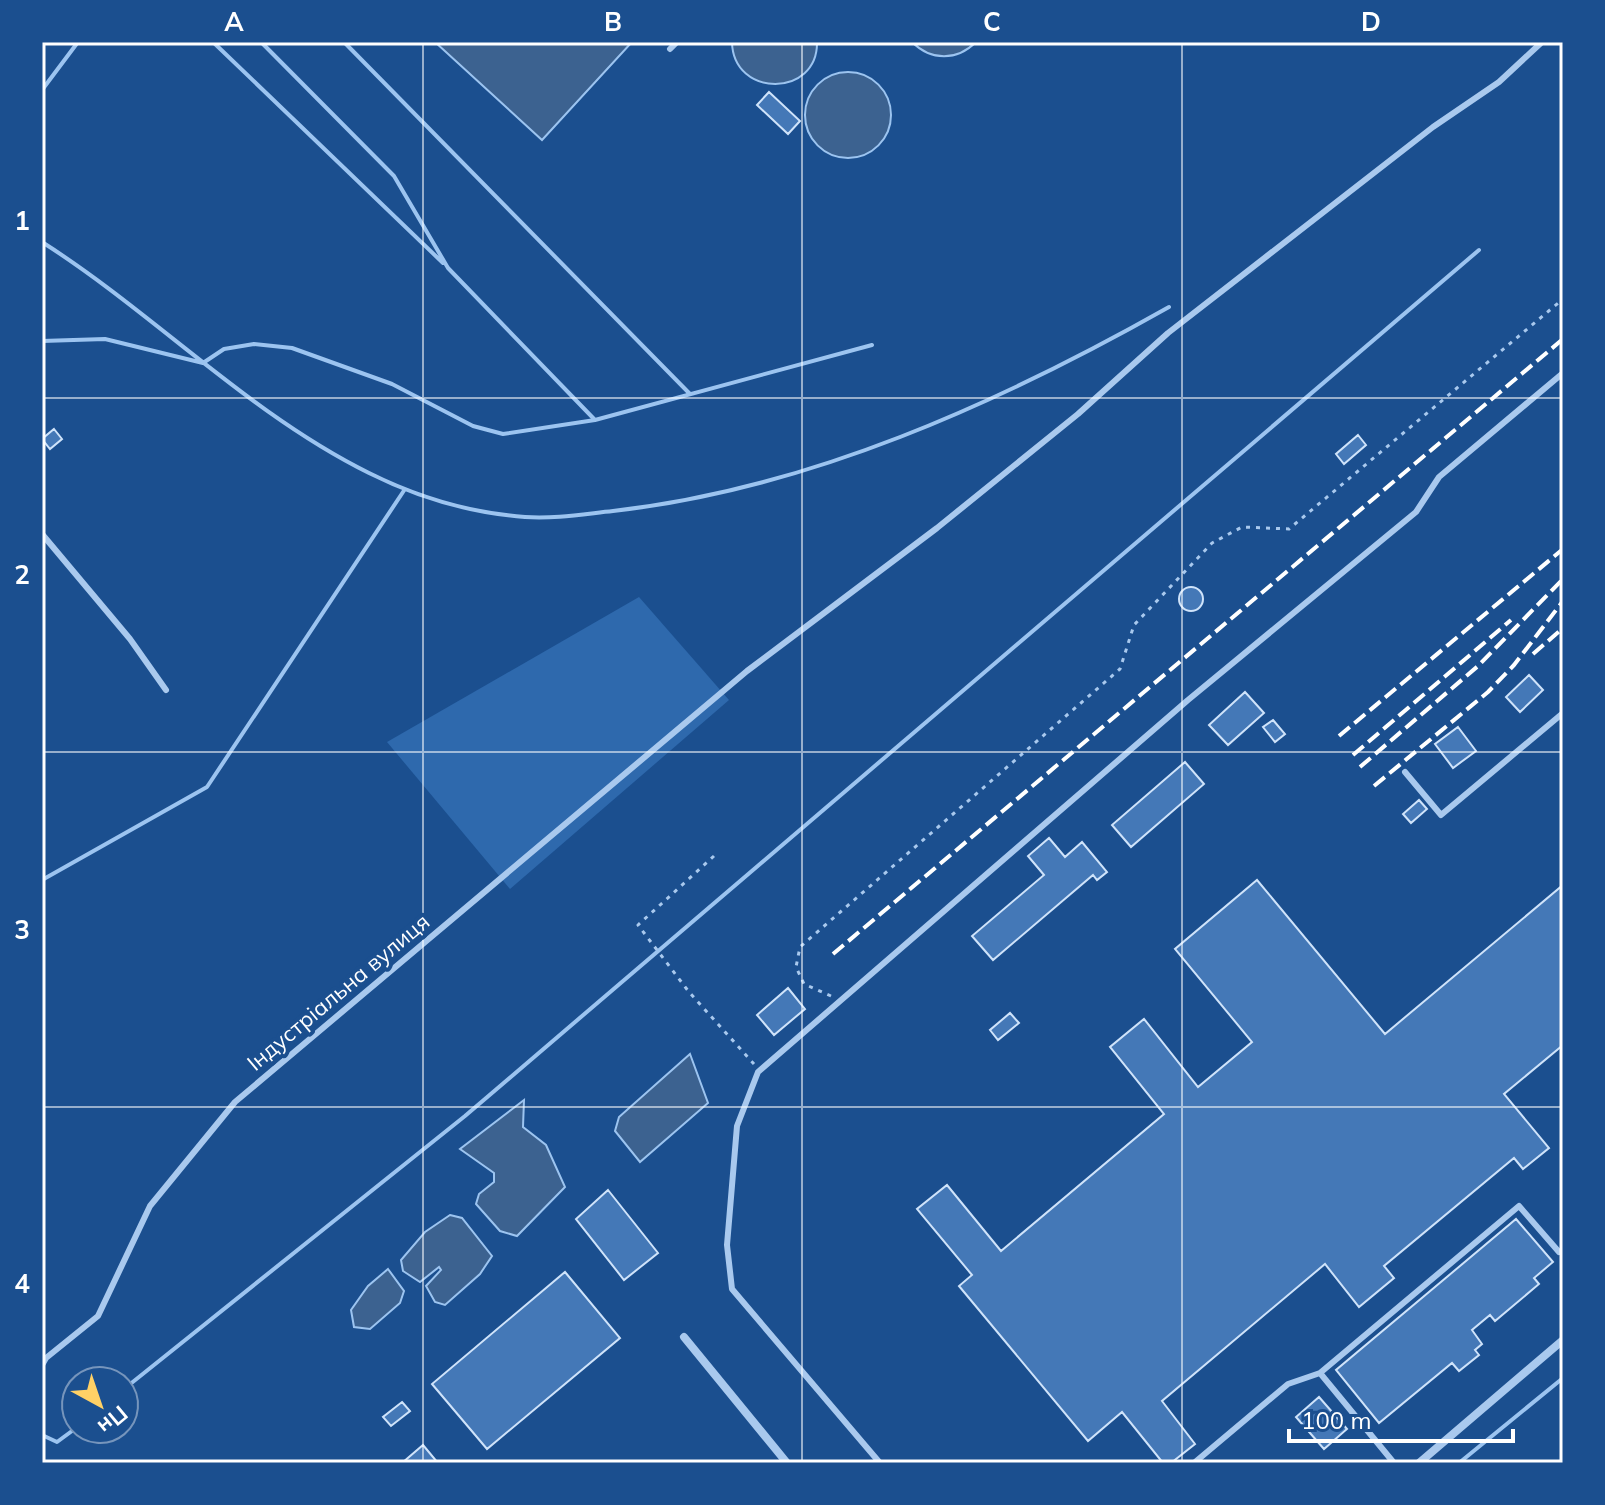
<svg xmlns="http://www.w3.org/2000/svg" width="1605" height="1505" font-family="Mulish,sans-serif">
  <rect width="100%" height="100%" fill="#1b4f8f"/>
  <path fill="#2e69ad" d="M639 597 729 700 510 889 387 742Z"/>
  <path fill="#3c6290" stroke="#9cc4f0" stroke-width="2" d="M435 42H632L542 140Z
    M732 42H817C818 98 733 98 732 42Z
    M912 42H976C957 61 931 61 912 42Z
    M805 115a43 43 0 1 1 86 0a43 43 0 1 1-86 0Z
    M690 1054 708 1103 640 1162 615 1131 619 1117Z
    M524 1100 523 1127 546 1145 565 1187 517 1236 500 1231 476 1204 479 1194 494 1182V1173L460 1149Z
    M450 1215 462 1218 492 1256 480 1274 445 1305 435 1302 426 1286 441 1270 439 1267 420 1282 403 1271 401 1260 425 1232Z
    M388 1269 404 1291 400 1303 370 1329 354 1327 351 1310 368 1286Z"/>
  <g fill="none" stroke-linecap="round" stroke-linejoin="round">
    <path stroke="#9cc4f0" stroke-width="4" d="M213 42 443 263
      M261 42 394 176 448 268 595 420 872 345
      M344 42 690 394
      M42 90 78 42
      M42 242C155 314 248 413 369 473 417 497 472 513 525 517 555 519 584 514 613 511 809 489 999 403 1169 307
      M42 341 105 339 203 363 224 349 254 344 292 348 392 384 473 426 503 434 595 420
      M42 880 207 787 405 489
      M124 1389 465 1116 1479 250
      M42 1435 57 1442 76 1428
      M1459 1463 1563 1378"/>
  </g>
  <path fill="#4478b7" stroke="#cfe3fa" stroke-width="2" d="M769 92 800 121 788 134 757 105Z
    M54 429 62 439 50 449 42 439Z
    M1358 435 1366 445 1344 464 1336 454Z
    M1179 599a12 12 0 1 1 24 0a12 12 0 1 1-24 0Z
    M1529 675 1543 690 1520 712 1506 697Z
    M1245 692 1264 713 1228 745 1209 725Z
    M1273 720 1285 734 1275 742 1263 727Z
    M1458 727 1476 751 1453 768 1435 744Z
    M1185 762 1204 784 1131 847 1112 825Z
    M1419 800 1427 809 1411 823 1403 814Z
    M1049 838 1065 857 1082 842 1107 872 1097 880 1093 875 993 960 972 936 1044 875 1028 856Z
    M1257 880 1385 1034 1563 885V1045L1504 1094 1549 1148 1523 1169 1514 1158 1384 1266 1394 1278 1359 1307 1325 1264 1162 1401 1195 1444 1171 1463H1163L1122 1412 1088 1441 959 1286 972 1275 917 1209 947 1185 1001 1251 1164 1114 1110 1047 1144 1019 1198 1087 1252 1042 1175 949Z
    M788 988 805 1009 774 1035 757 1015Z
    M1010 1013 1019 1023 998 1040 990 1030Z
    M608 1190 658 1253 624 1280 576 1219Z
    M1516 1219 1553 1262 1534 1278 1539 1284 1495 1321 1490 1315 1472 1330 1482 1344 1475 1350 1479 1355 1459 1371 1452 1363 1379 1423 1336 1370Z
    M565 1272 620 1338 487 1449 432 1384Z
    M1319 1397 1347 1429 1324 1449 1296 1417Z
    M402 1402 410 1411 391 1426 383 1417Z
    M423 1445 438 1463H402Z"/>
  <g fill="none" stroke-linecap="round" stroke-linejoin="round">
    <path stroke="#a9c9ee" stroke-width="3" stroke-dasharray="4 6" stroke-linecap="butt" d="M714 856 638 925 689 992 754 1064
      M831 996 804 984 796 967 800 947 1120 669 1134 625 1212 543 1242 527 1289 529 1563 299"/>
    <path stroke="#a9c9ee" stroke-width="6" d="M670 49 677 42
      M42 534 130 639 166 690
      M1405 772 1441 815 1563 713
      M42 1365 46 1358 98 1316 150 1206 235 1102 747 671 937 528 1078 414 1168 333 1433 127 1499 82 1542 42
      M880 1463 732 1289 727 1245 737 1126 758 1072 1188 700 1416 512 1439 477 1563 373
      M1194 1463 1288 1384 1320 1373
      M1394 1463 1320 1373 1519 1206 1559 1252"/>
    <path stroke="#a9c9ee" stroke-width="8" d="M684 1337 787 1463
      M1419 1463 1563 1340"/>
    <path stroke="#fff" stroke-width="4" stroke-dasharray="14 6" stroke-linecap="butt" d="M1533 654 1563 628
      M1339 736 1563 549
      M1353 755 1511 620
      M1360 767 1478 666 1563 579
      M1374 786 1488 692 1514 665 1563 601
      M833 954 1563 339"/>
  </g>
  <path fill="none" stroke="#fff" stroke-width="2" stroke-opacity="0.55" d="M423 42V1463M802 42V1463M1182 42V1463M42 398H1563M42 752H1563M42 1107H1563"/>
  <g text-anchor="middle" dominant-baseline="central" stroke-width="8" stroke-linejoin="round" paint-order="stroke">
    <g font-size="22" fill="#fff" stroke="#1b4f8f">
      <text transform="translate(338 992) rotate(-40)">Індустріальна вулиця</text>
    </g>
  </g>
  <rect width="1605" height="1505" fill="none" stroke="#1b4f8f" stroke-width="88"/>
  <g transform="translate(100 1405) rotate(140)"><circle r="38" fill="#1b4f8f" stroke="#7695bc" stroke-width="2"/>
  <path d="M0-6L14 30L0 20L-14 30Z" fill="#ffd166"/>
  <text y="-12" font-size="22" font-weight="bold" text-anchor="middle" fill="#ffffff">Пн</text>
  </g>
  <path d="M1289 1429v12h224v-12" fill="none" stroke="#ffffff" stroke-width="4"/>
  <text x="1301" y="1429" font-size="24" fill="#ffffff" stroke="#1b4f8f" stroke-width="6" paint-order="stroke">100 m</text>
  <rect x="44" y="44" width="1517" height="1417" fill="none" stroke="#fff" stroke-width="3"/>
  <g font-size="26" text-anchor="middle" font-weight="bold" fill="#fff">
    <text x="234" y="31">A</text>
    <text x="613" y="31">B</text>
    <text x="992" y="31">C</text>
    <text x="1371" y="31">D</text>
    <text x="22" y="230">1</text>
    <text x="22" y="584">2</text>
    <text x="22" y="939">3</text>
    <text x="22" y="1293">4</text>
  </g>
</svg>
